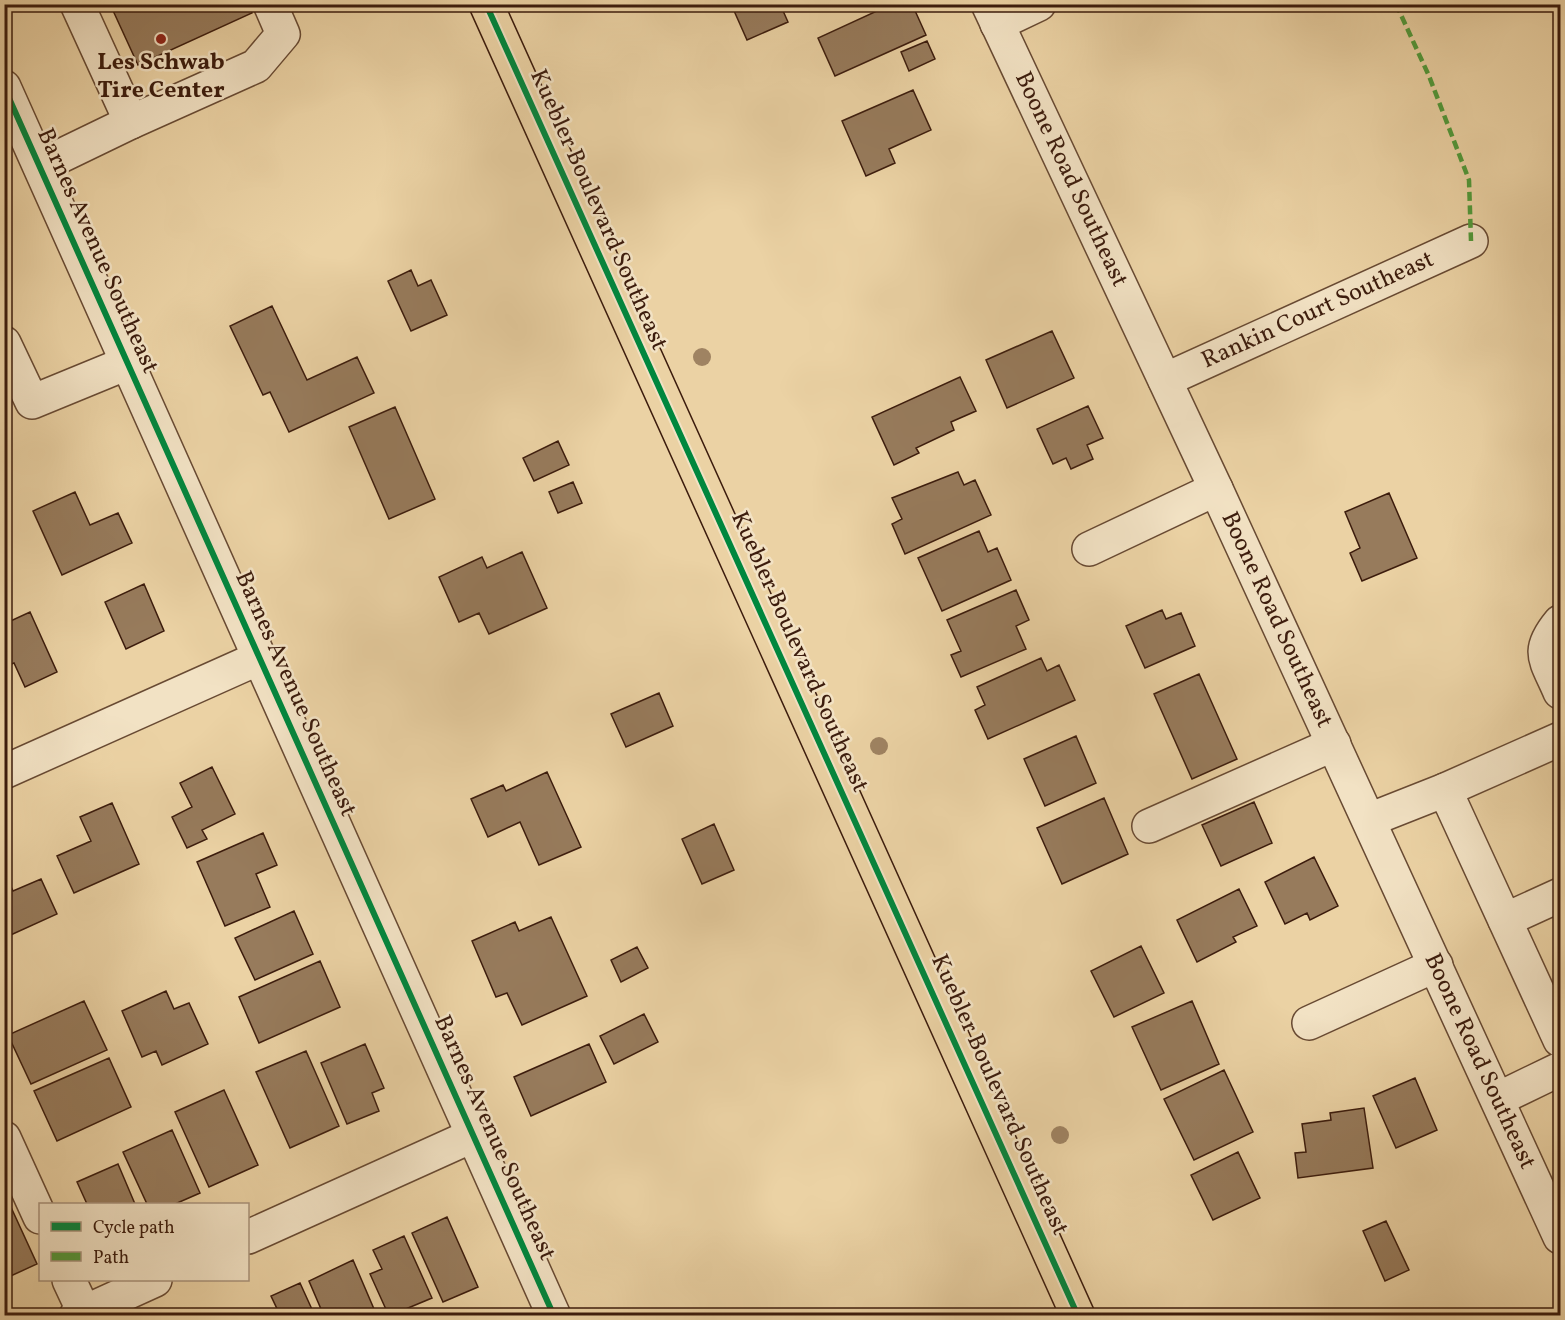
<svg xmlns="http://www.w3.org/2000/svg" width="1565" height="1320" font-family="Vollkorn,serif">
  <rect width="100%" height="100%" fill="#ebd2a4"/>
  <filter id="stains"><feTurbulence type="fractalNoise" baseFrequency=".00333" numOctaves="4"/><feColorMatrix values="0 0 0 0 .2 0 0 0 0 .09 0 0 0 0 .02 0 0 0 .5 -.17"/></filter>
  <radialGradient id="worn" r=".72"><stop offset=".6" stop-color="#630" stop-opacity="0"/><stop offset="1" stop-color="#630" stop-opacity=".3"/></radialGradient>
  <path fill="#977b5c" stroke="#3c1c0d" stroke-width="1.5" d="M110 4H248L252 13 138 65Z
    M731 4H780L788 22 747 40Z
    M892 4H912L926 35 835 76 818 38Z
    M927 41 935 59 909 71 901 52Z
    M913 90 931 130 889 149 895 163 866 176 842 121Z
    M411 270 418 286 431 280 447 315 411 331 388 281Z
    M272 306 307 380 357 357 374 393 289 432 270 392 263 395 230 326Z
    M1052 331 1074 378 1007 408 986 360Z
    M960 377 976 411 951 422 954 430 916 448 919 453 894 465 872 417Z
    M1088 406 1103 438 1087 445 1093 459 1071 469 1066 458 1053 464 1037 429Z
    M395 407 435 499 389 519 349 427Z
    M558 441 569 465 534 481 523 458Z
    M958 472 964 485 975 480 991 515 905 554 892 524 902 519 892 498Z
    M573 482 582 503 558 513 549 492Z
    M75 492 90 525 118 513 132 543 62 575 33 511Z
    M1389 493 1417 558 1362 581 1350 553 1360 548 1345 512Z
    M979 531 988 552 997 548 1011 580 942 611 918 558Z
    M522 552 547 608 489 634 479 613 459 622 439 577 482 557 487 568Z
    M144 584 164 631 126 649 105 602Z
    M1016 590 1029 620 1016 626 1026 649 961 677 951 655 961 651 947 620Z
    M1162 610 1166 619 1181 613 1195 646 1145 668 1126 626Z
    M30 612 57 672 25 687 14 663 4 667V624Z
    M1041 658 1047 671 1059 665 1075 700 988 739 975 710 985 705 977 687Z
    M1199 674 1237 759 1192 779 1154 694Z
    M659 693 673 726 626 747 611 714Z
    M1076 736 1096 783 1045 806 1024 759Z
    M212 767 235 814 202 830 207 839 187 848 172 817 192 807 180 783Z
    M547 772 581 847 539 865 520 822 488 837 471 799 503 785 506 791Z
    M1104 798 1128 854 1062 884 1037 828Z
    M1254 802 1272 843 1221 866 1202 825Z
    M112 803 139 864 74 893 57 856 91 841 80 817Z
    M714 824 734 870 702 884 682 839Z
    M263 833 277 865 256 874 270 907 225 926 197 862Z
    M1314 857 1338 906 1310 920 1307 913 1285 924 1265 882Z
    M4 871 13 891 41 879 57 914 4 938Z
    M1239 889 1257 926 1233 937 1236 942 1197 962 1177 920Z
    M294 911 313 954 255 980 235 938Z
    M551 917 587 996 522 1025 507 993 496 997 472 941 515 922 519 931Z
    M1141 946 1164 993 1114 1017 1091 971Z
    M637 947 648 968 621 982 611 960Z
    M320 961 340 1007 259 1043 239 997Z
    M166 991 174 1009 189 1003 208 1044 162 1065 156 1051 142 1057 122 1011Z
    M84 1001 107 1050 31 1084 8 1035Z
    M1192 1001 1219 1064 1161 1090 1132 1027Z
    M644 1014 658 1042 614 1064 600 1036Z
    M365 1044 384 1088 372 1093 379 1111 347 1124 321 1063Z
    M589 1044 606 1082 531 1116 514 1077Z
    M306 1051 339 1126 290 1148 256 1072Z
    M109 1058 131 1107 57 1141 34 1091Z
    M1224 1070 1253 1132 1194 1160 1164 1099Z
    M1415 1078 1437 1130 1396 1148 1373 1096Z
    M224 1090 258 1165 209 1187 175 1112Z
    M1364 1108 1373 1168 1298 1178 1295 1153 1306 1152 1302 1124 1331 1120 1330 1113Z
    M172 1130 200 1193 175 1204H147L123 1152Z
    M1238 1152 1260 1198 1213 1220 1191 1175Z
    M118 1164 135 1204H87L77 1182Z
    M4 1192 37 1264 4 1279Z
    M447 1217 478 1287 443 1302 412 1233Z
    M1386 1221 1409 1270 1385 1281 1363 1231Z
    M404 1236 432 1298 389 1316 370 1274 382 1269 373 1250Z
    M353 1260 377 1316H324L309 1281Z
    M300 1283 315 1316H273L279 1313 271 1296Z"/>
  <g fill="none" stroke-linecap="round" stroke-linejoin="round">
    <g stroke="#684a33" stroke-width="36">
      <g id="minor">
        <path id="s1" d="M988 4 1216 489 1560 1237"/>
        <path d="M997 24 1039 4"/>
        <path d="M4 87 554 1316"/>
        <path d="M131 122 256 66 283 34 270 4"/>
        <path d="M40 166 131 122 77 4"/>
        <path d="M4 343 32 402 127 363"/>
        <path id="s2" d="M1165 380 1471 241"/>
        <path d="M1089 549 1216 489"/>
        <path d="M1560 622C1535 652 1546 659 1560 692"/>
        <path d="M4 772 259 658"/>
        <path d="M1445 790 1560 739"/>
        <path d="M1369 820 1445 790 1560 1040"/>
        <path d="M1149 826 1334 744"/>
        <path d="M1505 920 1560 895"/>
        <path d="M1309 1023 1436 965"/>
        <path d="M1498 1099 1560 1069"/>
        <path d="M4 1138 40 1217"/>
        <path d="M248 1237 474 1135"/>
        <path d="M69 1280 84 1312"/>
        <path d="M76 1316 155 1280"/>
      </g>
    </g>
    <g stroke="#3c1c0d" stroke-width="36">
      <path id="major" d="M486 4 1078 1316"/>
    </g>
    <use href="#minor" stroke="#f2e2c4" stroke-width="33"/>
    <use href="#major" stroke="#ebd2a4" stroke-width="33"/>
    <path stroke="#529a3b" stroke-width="4.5" stroke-dasharray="9 4.5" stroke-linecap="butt" d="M1396 4 1429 76 1469 180 1471 241"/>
    <g stroke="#f2e2c4" stroke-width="10">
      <path id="cycleway" d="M486 4 1078 1316
        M4 87 554 1316"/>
    </g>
    <use href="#cycleway" stroke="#00873e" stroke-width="6"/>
  </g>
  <g fill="#9f8362">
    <circle cx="702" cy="357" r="9"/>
    <circle cx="879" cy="746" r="9"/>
    <circle cx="1060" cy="1135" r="9"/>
  </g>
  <circle fill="#8f2418" stroke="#f2e2c4" stroke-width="2" cx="161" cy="39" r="6"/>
  <g text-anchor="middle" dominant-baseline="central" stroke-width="5" stroke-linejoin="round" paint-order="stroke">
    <g font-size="24" font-weight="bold" fill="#3c1c0d" stroke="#f2e2c4">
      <text x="161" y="63">Les Schwab<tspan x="161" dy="28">Tire Center</tspan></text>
    </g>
    <g font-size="24" fill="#3c1c0d" stroke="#f2e2c4">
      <text stroke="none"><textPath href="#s1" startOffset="194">Boone Road Southeast</textPath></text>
      <text transform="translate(598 210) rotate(66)">Kuebler Boulevard Southeast</text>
      <text transform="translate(97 251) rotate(66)">Barnes Avenue Southeast</text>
      <text stroke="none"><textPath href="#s2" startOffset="168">Rankin Court Southeast</textPath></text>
      <text stroke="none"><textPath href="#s1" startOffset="680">Boone Road Southeast</textPath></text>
      <text transform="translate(799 652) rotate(66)">Kuebler Boulevard Southeast</text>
      <text transform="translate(295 694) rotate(66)">Barnes Avenue Southeast</text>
      <text stroke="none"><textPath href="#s1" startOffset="1166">Boone Road Southeast</textPath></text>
      <text transform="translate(999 1095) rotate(66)">Kuebler Boulevard Southeast</text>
      <text transform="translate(494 1138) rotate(66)">Barnes Avenue Southeast</text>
    </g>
  </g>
  <rect width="1565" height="1320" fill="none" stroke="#ebd2a4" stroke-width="24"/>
  <rect x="6" y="6" width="1553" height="1308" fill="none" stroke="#3c1c0d" stroke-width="3"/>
  <rect x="12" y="12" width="1541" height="1296" fill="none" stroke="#3c1c0d" stroke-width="1.5"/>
  <rect x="39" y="1203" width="210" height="78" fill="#f2e2c4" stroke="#a9937b" stroke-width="1.5"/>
  <rect x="51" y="1222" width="30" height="9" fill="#00873e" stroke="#a9937b" stroke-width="1.5"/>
  <text x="93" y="1233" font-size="18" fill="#3c1c0d">Cycle path</text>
  <rect x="51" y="1252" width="30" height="9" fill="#529a3b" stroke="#a9937b" stroke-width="1.5"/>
  <text x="93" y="1263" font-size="18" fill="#3c1c0d">Path</text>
  <rect width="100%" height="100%" filter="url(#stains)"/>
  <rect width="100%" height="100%" fill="url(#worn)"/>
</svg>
